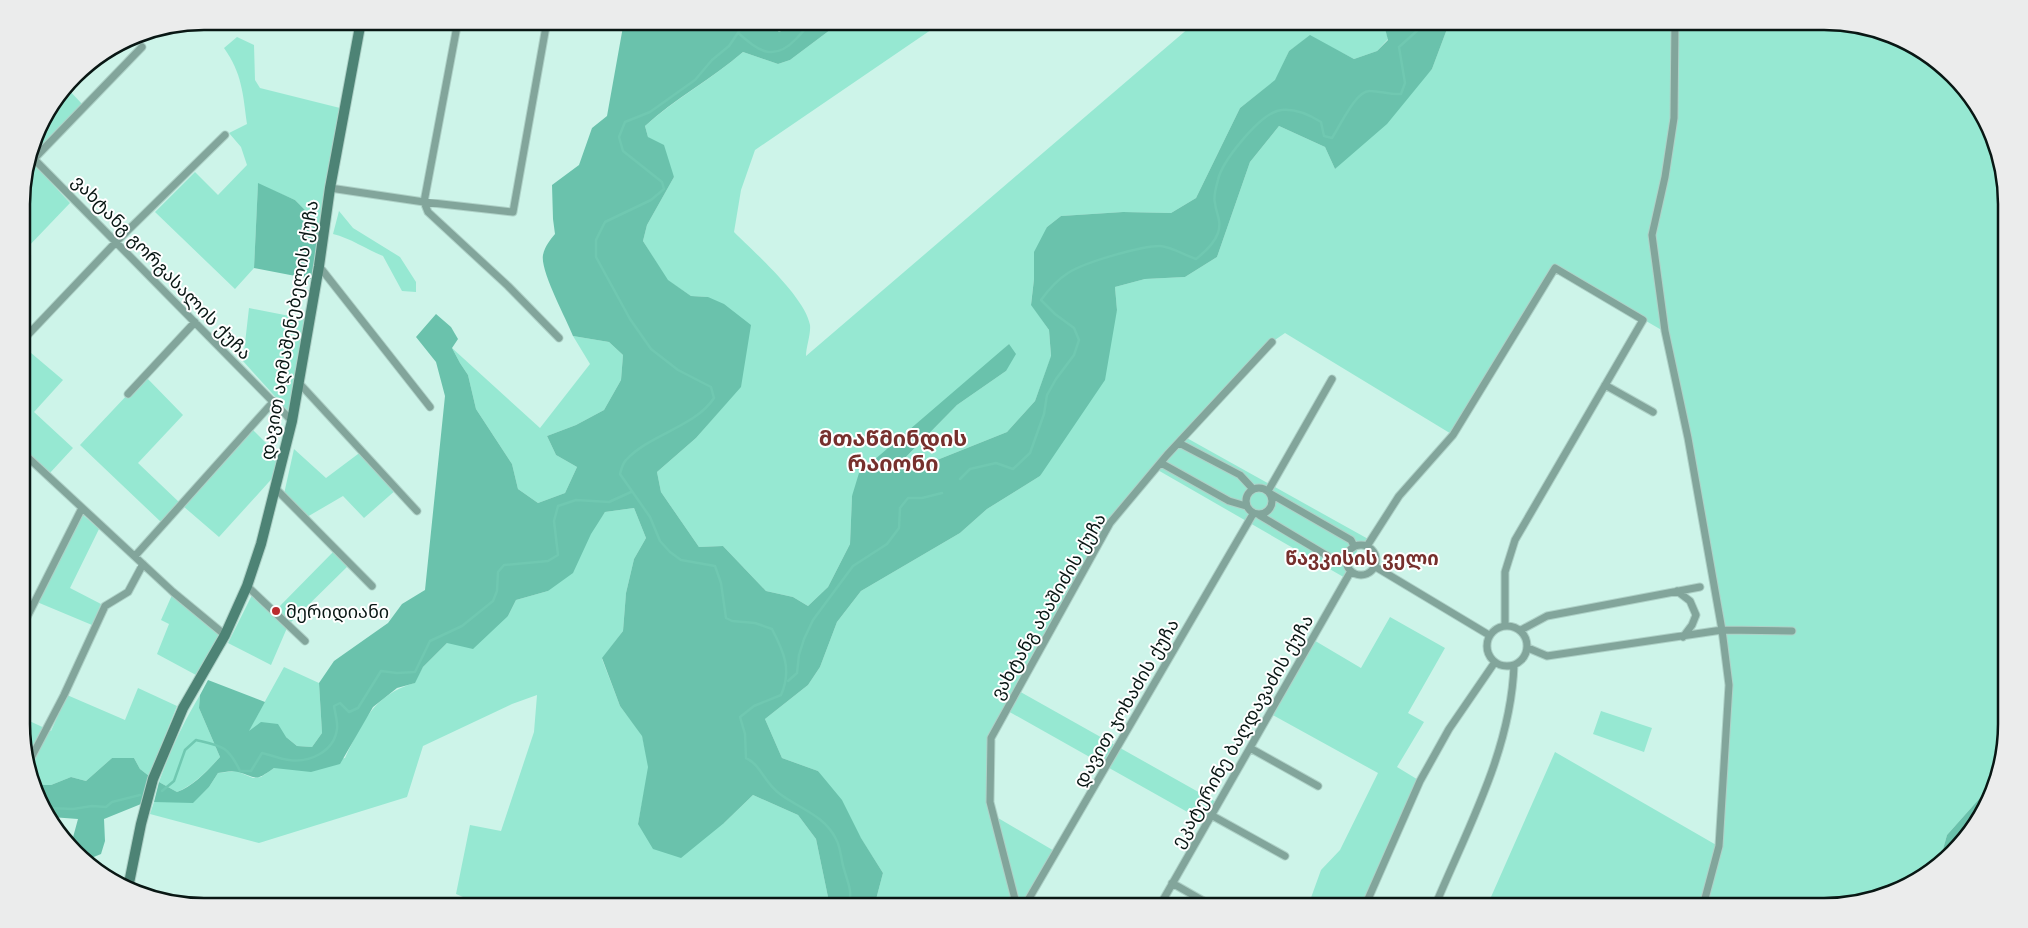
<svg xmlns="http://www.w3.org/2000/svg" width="2028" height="928" font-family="'PT Sans','Noto Sans Georgian',sans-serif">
  <rect width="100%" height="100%" fill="#cdf4e9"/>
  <path fill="#96e8d2" d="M768 21H801L779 32Z
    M842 21H944L755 150 741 190 734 232C754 252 805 297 810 325 811 334 806 347 806 356L1197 21H1323L1328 24 1337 21H1383L1388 39 1377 51 1354 59 1310 36 1289 51 1276 80 1240 108 1196 198 1171 213 1123 212 1061 216 1047 227 1034 279 1031 304 1049 330 1051 357 1035 401 1007 432 917 468 901 462 957 405 1006 371 1009 344 852 496 850 544 828 587 808 606 793 597 766 591 723 546 699 547 661 492 657 472 696 438 740 387 708 297 691 296 667 280 643 241 647 225 674 177 648 137 645 126C676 98 712 79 743 52L778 64 790 60Z
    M1450 21H1824L1894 35 1969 93 2005 180 2007 725 1996 780 1947 835 1939 864 1926 876 1883 897 1836 906H1487L1555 752 1718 846 1729 685 1722 630 1665 332 1555 268 1453 435 1285 333 1272 342 1185 437 1370 540 1359 544 1351 571 1347 579 1156 469 1110 523 1017 690 1218 803 1207 823 1006 710 991 738 993 815 1056 852 1024 907H874L883 873 818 771 782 758 765 719 808 685 820 667 837 622 861 591 960 533 987 509 1040 476 1117 310 1115 287 1145 279 1185 277 1217 257 1250 162 1279 126 1325 147 1335 169 1432 69Z
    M237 37 254 45 255 80 260 88 340 108 321 226 295 200 258 184 254 268 235 289 155 212 195 172 218 195 247 165 241 147 229 133 247 124C243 94 242 73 224 48Z
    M67 88 83 105 35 154 32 152 40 123Z
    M34 164 70 203 26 249 22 245C22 218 16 185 34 164Z
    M339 211 353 228 400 257 416 282V292L402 291 383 256C366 249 350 238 333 234Z
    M249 308 305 319 290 413 243 361Z
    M573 336 609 342 623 355 621 380 604 410 576 425 547 436 556 455 577 467 565 493 538 503 518 489 512 464 476 409 468 375 460 363 452 348 540 428 590 364Z
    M24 347 63 380 34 412 73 448 49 474 22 449V349Z
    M145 376 183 415 138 463 180 503 162 523 80 445Z
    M251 428 281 458 277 473 219 537 183 506Z
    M294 449 326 478 362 451 397 489 364 518 343 496 307 517 284 494Z
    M634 508 646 538 634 559 626 593 623 631 602 659 620 706 642 735 649 767 638 824 724 823 753 795 798 815 816 839 828 897 824 907H477V903L456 894 470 825 501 831 534 732 537 695 512 704 423 746 407 797 259 843 150 814 154 802H193L209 787 218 773 236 771 253 778 261 777 274 768 345 758C362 722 374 695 414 683L423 667 447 643 508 616 516 600 548 591 605 512Z
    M82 514 99 529 70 588 101 604 92 625 37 602Z
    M335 550 350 564 288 625 274 612Z
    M172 595 222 636 196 675 157 654 169 624 161 620Z
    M252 595 287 628 271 665 228 643Z
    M1390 617 1445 648 1408 713 1424 722 1397 767 1420 781 1365 906H1308L1321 870 1340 850 1378 773 1269 713 1312 639 1361 668Z
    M284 667 319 683 322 733 312 747 297 746 286 737 248 732Z
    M138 688 177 706 149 776 140 769 134 758H112L86 781 71 777 51 785H38L23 748V718L51 731 67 695 125 720Z
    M200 695 199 708 220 757C208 770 194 785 177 792L159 782C170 751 183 723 200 695Z
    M1601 711 1652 728 1644 752 1593 734Z"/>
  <path fill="#6ac2ac" d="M624 21H768L779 32 801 21H842L790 60 778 64 743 52C712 79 675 98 645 126L648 137 664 145 674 177 647 225 643 241 668 280 691 296 708 297 724 304 751 325 741 387 696 438 657 472 661 492 699 547 723 546 766 591 793 597 808 606 828 587 850 544 852 496 859 473 1009 344 1016 354 1006 371 957 405 901 462 917 468 1007 432 1035 401 1051 356 1049 330 1031 305 1034 279V252L1047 227 1061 216 1123 212 1171 213 1196 198 1240 108 1275 80 1289 51 1310 35 1354 59 1377 51 1388 40 1383 21H1450L1432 69 1387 124 1335 169 1325 147 1279 126 1250 162 1217 257 1185 277 1145 279 1115 287 1117 310 1105 380 1040 476 987 509 960 533 861 591 837 622 820 667 808 685 765 719 782 758 818 771 842 800 861 838 883 873 874 907H824L828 897 816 839 798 815 753 795 724 823 681 858 653 849 638 824 648 767 642 736 620 706 602 658 623 631 626 593 634 559 646 538 634 508 605 512 591 534 573 573 548 591 516 600 508 616 473 649 447 643 423 667 415 683 397 688 373 707 340 764 311 772 274 768C254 782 259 778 238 772 232 770 224 772 218 773L209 787 193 803 154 802 159 782 177 792C194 786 208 770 220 757L199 708 200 695 208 680 265 702 249 731 261 722 278 724 286 737 297 746 312 747 322 733 319 683 334 661 388 623 402 604 425 590 445 396 436 362 416 337 436 314 451 327 458 339 452 348 460 363 468 375 476 409 512 464 518 489 538 503 565 493 577 467 556 455 547 436 576 425 604 410 621 380 623 355 609 342 573 336C566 318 540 271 543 255 545 246 550 240 555 234L553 219 552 185 579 165 592 128 607 116Z
    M258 183 295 200 321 226 311 279 254 268Z
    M112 758H134L140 769 149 776 141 804 104 819 105 841 101 854 89 859 73 846 72 841 78 819 51 817 38 785H51L71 777 86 781Z
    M1996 780 1993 794 1962 844 1939 864 1947 835Z"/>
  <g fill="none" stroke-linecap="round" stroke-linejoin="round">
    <path stroke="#70c8b1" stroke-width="2.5" d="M746 21 729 46 712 60 695 80 650 112 625 122 619 137 623 151 662 182 664 189 651 200 605 222 596 240V257L630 319 651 349 678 370 711 387 714 398C695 427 650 434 626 460 623 463 621 470 620 474L650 517 660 541 670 552 681 560 715 566 721 583 726 618 732 621 755 623 772 629C784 652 792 670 781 695L754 706 740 717 745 734 746 758C761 765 765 784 780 794 800 809 824 815 836 839 841 848 841 860 844 869 849 887 852 888 849 907
      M738 33C758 50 773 63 796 39 802 33 807 26 813 21
      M960 479 970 469 996 463 1013 469 1030 453 1044 414 1047 395 1056 379 1074 355 1079 340 1074 328 1055 314 1041 300C1049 289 1057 280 1068 273 1085 262 1141 246 1160 246 1169 246 1187 256 1196 259 1205 252 1214 244 1218 233 1222 220 1216 214 1215 203 1213 197 1216 187 1218 180 1222 161 1258 117 1277 111 1292 107 1308 114 1321 122L1324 136 1332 138C1340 126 1356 90 1370 91 1381 91 1390 95 1401 94L1405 83 1399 47 1428 21
      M788 681 797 673 799 655 804 639 813 620 853 566 887 544 899 528 900 508 908 498H922L942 493
      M162 791 174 781 185 750 196 740C222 746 228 746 240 771H251L262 753C271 755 280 759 289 760 309 763 334 752 337 729 338 722 335 713 334 706L340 703 349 712 358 708 381 671 397 673 415 672 430 641 462 626 493 601 497 591 498 572 504 565 548 561 558 555 554 521 558 506 576 500 609 502 631 492
      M47 808 73 809 92 806 106 807 112 802 140 795"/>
    <g stroke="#aed1c7" stroke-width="9">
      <path id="street" d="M458 21 424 202 428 212 508 286 559 338
        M1675 21 1674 118 1665 177 1652 235 1665 331 1688 438 1722 630 1729 685 1719 846 1703 906
        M31 156 292 421
        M29 164 142 47
        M330 188 424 202 513 212 547 21
        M319 266 430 407
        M22 341 116 242 225 135
        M299 383 417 511
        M1605 385 1653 412
        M128 394 195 322
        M1179 443 1240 475 1253 489
        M22 452 173 592 225 635
        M1161 463 1229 501 1246 506
        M1246 501a13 13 0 1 1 26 0a13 13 0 1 1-26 0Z
        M276 489 372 586
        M1268 491 1332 379
        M1271 494 1351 540 1354 546
        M1259 515 1336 561H1345
        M1346 560a15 15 0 1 1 30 0a15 15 0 1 1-30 0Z
        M1367 546 1399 496 1453 435 1555 268 1643 320 1515 540 1505 572V625
        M135 556 274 401
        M1374 566 1489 635
        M247 586 305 641
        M1677 591 1690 601 1696 615 1692 625 1683 637
        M23 625 82 508
        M1487 646a20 20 0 1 1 40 0a20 20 0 1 1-40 0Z
        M1521 630 1547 616 1700 587
        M1528 648 1547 656 1722 630 1792 631
        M1250 748 1318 786
        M30 760 64 695 105 606 128 592 143 564
        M1211 815 1285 856
        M1172 883 1214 907
        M1365 906 1420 781 1449 729 1495 662
        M1435 906C1467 829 1511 751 1514 665
        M1017 907 990 802 991 738 1110 523 1167 455 1272 342
        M1024 907 1253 514
        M1159 907 1351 571"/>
    </g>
    <g stroke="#aed1c7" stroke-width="12">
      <path id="secondary" d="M128 888 141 824 153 779 183 708 225 635 247 586 261 544 292 421 319 266 330 188 361 21"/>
    </g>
    <use href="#street" stroke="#82a59b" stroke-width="7"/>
    <use href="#secondary" stroke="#4d8375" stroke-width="10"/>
  </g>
  <circle fill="#bb2b2e" stroke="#fff" stroke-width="2" cx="276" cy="611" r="5"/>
  <g text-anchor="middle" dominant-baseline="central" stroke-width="4" stroke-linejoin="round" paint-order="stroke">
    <g font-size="18" fill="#091714" stroke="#fff">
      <text transform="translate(162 267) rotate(46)">ვახტანგ გორგასალის ქუჩა</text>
      <text transform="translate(289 330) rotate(-80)">დავით აღმაშენებელის ქუჩა</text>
      <text transform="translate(1048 606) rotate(-60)">ვახტანგ აბაშიძის ქუჩა</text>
      <text transform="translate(1126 703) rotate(-60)">დავით ჯოხაძის ქუჩა</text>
      <text transform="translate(1242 731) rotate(-60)">ეკატერინე ბაღდავაძის ქუჩა</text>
    </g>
    <g font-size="18" fill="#091714" stroke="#fff" text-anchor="start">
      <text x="286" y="611">მერიდიანი</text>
    </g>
    <g font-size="19" font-weight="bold" fill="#76302d" stroke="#fff">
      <text x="1362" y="558">წავკისის ველი</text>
    </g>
    <g font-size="22" font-weight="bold" fill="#76302d" stroke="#fff">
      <text x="893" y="438">მთაწმინდის<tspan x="893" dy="25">რაიონი</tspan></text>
    </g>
  </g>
  <path d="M0 0H2028V928H0ZM204 30H1824A174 174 0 0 1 1998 204V724A174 174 0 0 1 1824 898H204A174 174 0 0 1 30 724V204A174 174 0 0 1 204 30Z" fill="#ebecec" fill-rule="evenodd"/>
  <path fill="none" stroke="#091714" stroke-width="2.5" d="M204 30H1824A174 174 0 0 1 1998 204V724A174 174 0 0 1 1824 898H204A174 174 0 0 1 30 724V204A174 174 0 0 1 204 30Z"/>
</svg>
